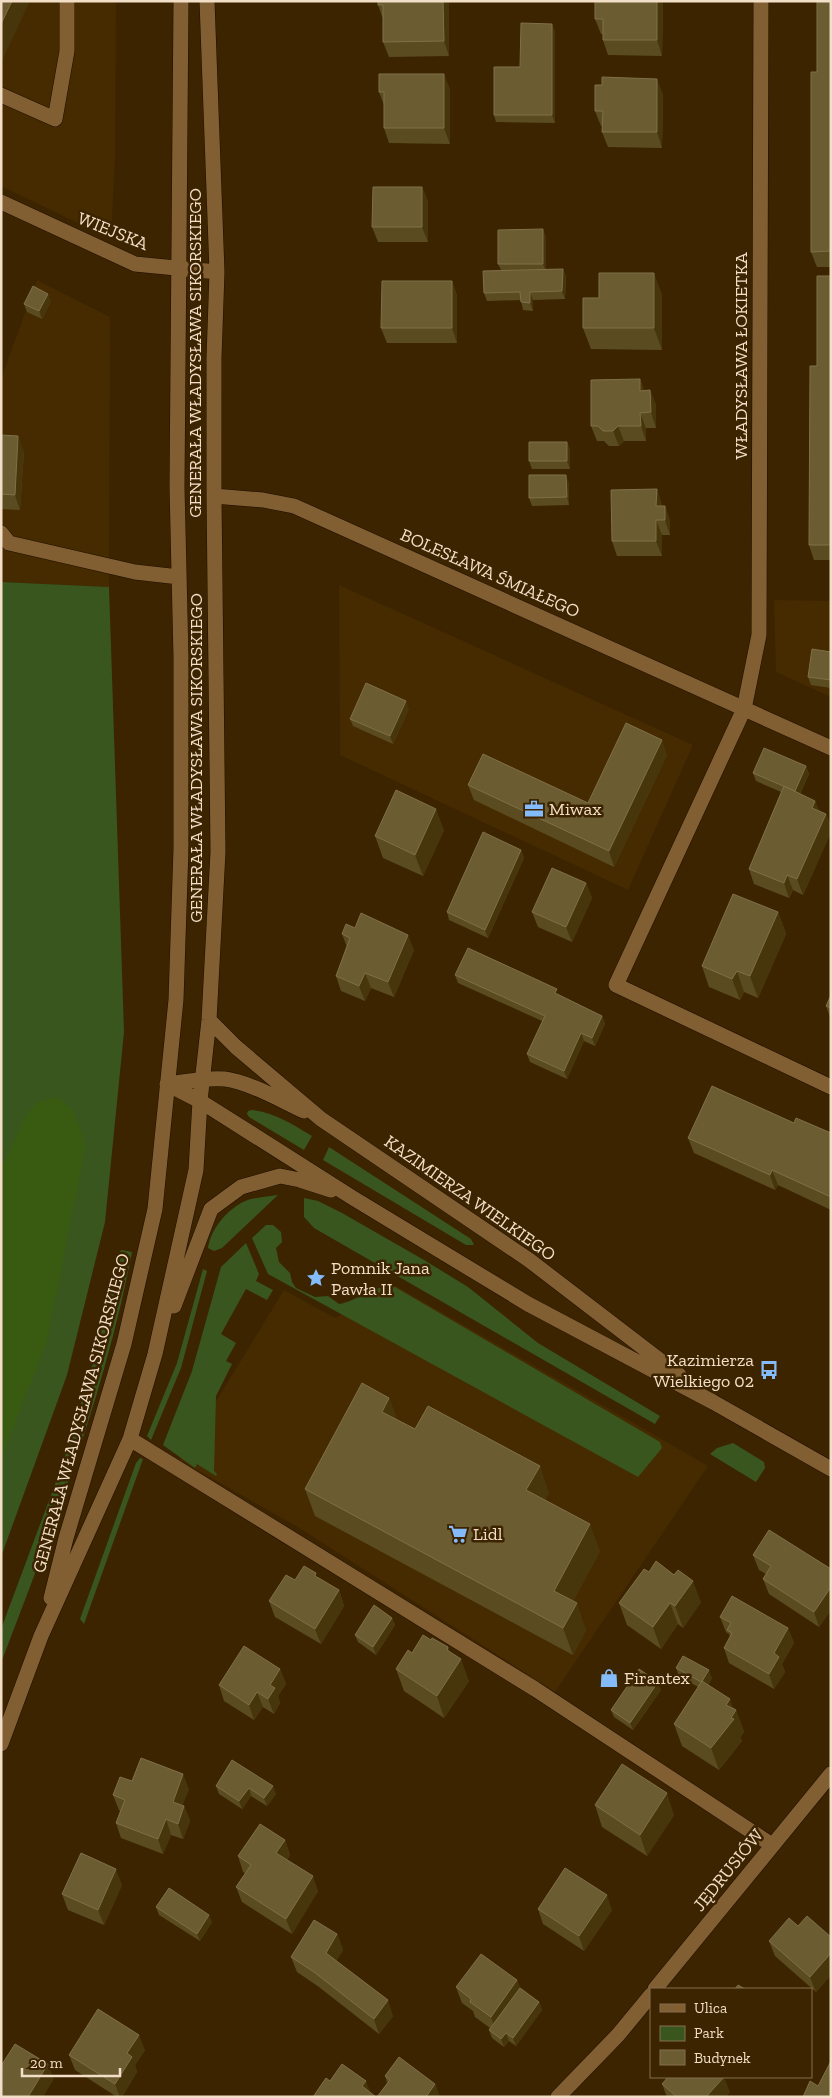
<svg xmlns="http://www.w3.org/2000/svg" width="832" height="2098" font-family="'Zilla Slab',serif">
  <rect width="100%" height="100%" fill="#3c2400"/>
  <path fill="#462b00" d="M1 1H116L115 157 111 239 1 186Z
    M37 280 110 317 109 587 1 582V379Z
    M339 585 693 745 628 890 340 755Z
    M774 600 831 601V697L776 672Z
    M396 1286 708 1466 555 1692 301 1529 180 1460 284 1290 335 1318Z"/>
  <path fill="#39561f" d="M1 582 109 587 124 1032 105 1222 67 1375 1 1557Z
    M252 1110C275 1113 292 1124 312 1136L304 1150 249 1117 247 1114 248 1111Z
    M329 1147 471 1239 474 1245H466L323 1160Z
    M278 1195 222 1248 214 1251 208 1248C211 1229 226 1211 243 1202 253 1197 267 1197 278 1195Z
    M304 1198 318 1201 342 1213 424 1260 468 1287 538 1343 660 1416 655 1424 314 1228 304 1217Z
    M266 1225H273L281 1232 282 1242 276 1248 279 1262 290 1273 292 1282 296 1288 315 1297 328 1296 339 1304C358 1301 375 1283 395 1287L660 1442 662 1448 638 1477 268 1274 252 1238Z
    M246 1243 259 1274 256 1281 273 1290 267 1300 246 1289 221 1334 236 1343 226 1361 232 1364 216 1396 214 1471 217 1474 216 1476 197 1464 195 1468 163 1445 192 1371 221 1267Z
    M122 1250 132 1252C105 1394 52 1529 1 1663V1629L63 1463 97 1350 120 1251Z
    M203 1269 207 1271 181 1368 151 1440 147 1436 177 1363Z
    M733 1443 764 1462 765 1468 756 1482 710 1454 717 1448Z
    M140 1458 143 1459 84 1624 80 1619 136 1463Z"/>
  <path fill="#385b11" d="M58 1097 74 1111 86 1145 47 1341 1 1459V1169L25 1117 37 1102Z"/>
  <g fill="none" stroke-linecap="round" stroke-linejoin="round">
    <g stroke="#1e0e00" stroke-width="16">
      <path id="minor" d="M761 1 759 635 744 709 616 985 831 1087
        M1 95 55 119 67 51V1
        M1 202 135 264 217 272
        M214 496 263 500 294 506 831 748
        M1 533 9 543 135 572 179 577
        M209 1020 236 1047 321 1119 529 1260 679 1375
        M167 1084 200 1101 353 1198 528 1304 713 1402 831 1469
        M167 1084C186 1082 207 1077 225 1079 249 1082 282 1101 304 1111
        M174 1306 211 1209 241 1187 280 1176 300 1180 331 1190
        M130 1439 535 1689 772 1845
        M51 1598 66 1538 124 1344 155 1209 176 1000 181 848V657L177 487 181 1
        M1 1744 41 1636 130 1439 155 1354 196 1170 200 1101 209 1020 218 852 214 496V358L217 272 207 1
        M655 1989 831 1774
        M558 2097 618 2035 651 1995"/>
    </g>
    <use href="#minor" stroke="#815f33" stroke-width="15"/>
  </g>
  <path fill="#5a4c20" d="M378 1H448L449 56 389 57 383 42V19L378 5Z
    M595 1H663L662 56 608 55 603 40V34H601L595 19Z
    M831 1V267H817L811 252Z
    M555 31V123L496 122 494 115 520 67Z
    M450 89V144L389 143 384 128V105L379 92Z
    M663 94 662 148 608 147 602 132V126H601L595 111Z
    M422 187 428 202V242H378L372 227Z
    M546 237V269H563L566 277 565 299 533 300V311L523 310 521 300 487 301 484 293 501 270 498 264Z
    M831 276V560H814L809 545Z
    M452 281 457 296V343H387L381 328Z
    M662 294V350L591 349 583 328 599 298Z
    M51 301 42 319 27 312 24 304Z
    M640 379 644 390H650L656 405V428H646V441H624L619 446H609L604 441H597L591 426Z
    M1 435 24 451 20 510 1 509Z
    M567 442 570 450V469H532L529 461Z
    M569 483V505L532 506 529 498Z
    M657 489 662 506H665L670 521V535H662V556H617L612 541Z
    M831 652V688L811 685 808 677Z
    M409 709 393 744 353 726 350 719Z
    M667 755 614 867 474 800 468 785 588 803Z
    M806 766 809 774 800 794 815 801 819 811 826 814 831 826V832L803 895 793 890 789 898 754 884 749 869 781 792 756 781 753 773Z
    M444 830 423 876 383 858 375 836Z
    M521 850 524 858 488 938 449 920 447 912Z
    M586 883 592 898 572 942 538 927 532 912Z
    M778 912 786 934 758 998 744 992 740 1000 709 987 702 966Z
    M355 928 414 950 394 997 371 988 365 1001 341 991 336 976 347 947 342 934Z
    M455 975 559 995 602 1016 605 1024 595 1046 584 1041 567 1079 530 1062 527 1054 542 1021 458 983Z
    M831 995V1019L826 1006Z
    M794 1123 831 1133V1210L778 1185 775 1190 694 1153 688 1138Z
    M389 1398 397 1420 415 1429 549 1493 545 1500 600 1551 573 1601 586 1630 573 1655 315 1516 305 1489Z
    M753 1555 831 1569V1610L819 1627 769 1594 763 1579 766 1574 759 1570Z
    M318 1577 339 1590 344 1606 321 1644 275 1617 269 1601 295 1580Z
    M701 1602 683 1628 678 1624 661 1649 627 1625 619 1603Z
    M720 1617 788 1628 794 1643 782 1664 785 1672 774 1689 729 1663 724 1648 730 1637 729 1634 726 1632Z
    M392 1618 395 1625 376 1655 358 1642 355 1635Z
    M431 1640 448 1647 450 1652 469 1681 444 1718 404 1691 396 1669 412 1653Z
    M676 1668 712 1678 708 1685 736 1710 744 1732 740 1737 742 1741 719 1770 682 1746 674 1724 698 1687 679 1676Z
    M280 1669 286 1684 278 1696 280 1703 274 1714 263 1707 254 1720 224 1701 219 1685Z
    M661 1690 633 1730 614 1717 611 1710Z
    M232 1760 276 1794 267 1806 251 1796 242 1809 219 1794 216 1786Z
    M132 1781 189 1789 182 1805 184 1806 190 1821 183 1839 171 1835 163 1854 121 1838 116 1823 120 1811 119 1810 113 1795Z
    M595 1805 674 1815 647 1856 602 1827Z
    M285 1840 290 1855 287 1860 318 1891 292 1934 242 1902 236 1887 245 1873 243 1872 238 1856Z
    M122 1885 104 1925 68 1910 62 1894Z
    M156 1907 212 1922 200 1941 159 1915Z
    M538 1909 612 1910 584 1951 543 1924Z
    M798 1926 831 1937V1975L816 1992 775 1956 769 1941Z
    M337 1934 343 1950 336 1961 393 2016 379 2034 319 1987 297 1972 291 1957Z
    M517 1980 520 1988 539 2002 542 2010 516 2046 509 2041 504 2047 492 2038 489 2030 490 2028 475 2017 473 2011 462 2003 456 1987Z
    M145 2050 135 2065 137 2072 122 2097H117L75 2070 69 2055Z
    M385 2076 435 2084 440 2097H377L387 2083Z
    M662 2084 730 2092 725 2097H667Z"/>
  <path fill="#47350b" d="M12 1H30L1 63V24Z
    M443 1H448L449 2V56L444 41Z
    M657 1H663L662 56 657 40Z
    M552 24 555 31V123L552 115Z
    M444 74 450 89V144L444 128Z
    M657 79 663 94 662 148 657 132Z
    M422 187 428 202V242L422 227Z
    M543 229 546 237V272L543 264Z
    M563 269 566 277 565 299 562 291Z
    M654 273 662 294V350L654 328Z
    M452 281 457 296V343L452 328Z
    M530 292 533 300V311L530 303Z
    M48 294 51 301 42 319 39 311Z
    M640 379 646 395 640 391Z
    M650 390 656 405V428L651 412Z
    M640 413 646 428V441L641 426Z
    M618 426 624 441 619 446 613 431Z
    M18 436 24 451 20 510 15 495Z
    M567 442 570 450V469L567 461Z
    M566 475 569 483V505L567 497Z
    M657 489 662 505V521L656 506Z
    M665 506 670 521V535L665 520Z
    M656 520 662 535V556L656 541Z
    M406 701 409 709 393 744 390 736Z
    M662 740 667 755 614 867 609 851Z
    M806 766 809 774 797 799 795 791Z
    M815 801 821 816 812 808Z
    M436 809 444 830 423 876 415 855Z
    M826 814 831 826V832L803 895 797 879Z
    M521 850 524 858 488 938 485 930Z
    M787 875 793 890 789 898 784 883Z
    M586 883 592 898 572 942 566 927Z
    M778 912 786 934 758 998 750 976Z
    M408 935 414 950 394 997 388 982Z
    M737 971 744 992 740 1000 732 979Z
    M365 973 371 988 365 1001 359 986Z
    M602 1016 605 1024 595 1046 592 1038Z
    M581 1033 584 1041 567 1079 564 1071Z
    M772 1170 778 1185 775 1190 770 1175Z
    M389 1398 399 1425 382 1412Z
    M540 1466 549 1493 536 1517 526 1490Z
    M590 1524 600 1551 564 1618 554 1591Z
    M693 1581 701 1602 683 1628 675 1606Z
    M831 1587V1610L819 1627 814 1612Z
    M339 1590 344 1606 321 1644 315 1629Z
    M577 1603 586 1630 573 1655 563 1628Z
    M670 1603 678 1624 661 1649 653 1627Z
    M392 1618 395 1625 376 1655 373 1647Z
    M788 1628 794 1643 782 1664 785 1672 774 1689 769 1674 774 1653Z
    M448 1647 455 1668 461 1659 469 1681 444 1718 437 1696 447 1650Z
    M280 1669 286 1684 278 1696 280 1703 274 1714 268 1699 270 1685Z
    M709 1670 712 1678 704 1690 702 1683Z
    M658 1682 661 1690 633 1730 630 1723Z
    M257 1692 263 1707 254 1720 249 1705Z
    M730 1699 734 1712 736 1710 744 1732 740 1737 742 1741 719 1770 711 1748 726 1705Z
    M183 1774 189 1789 178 1817 173 1802Z
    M273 1786 276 1794 267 1806 264 1798Z
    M249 1788 251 1796 242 1809 239 1801Z
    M667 1793 674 1815 647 1856 640 1835Z
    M184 1806 190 1821 183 1839 178 1824Z
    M166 1819 171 1835 163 1854 158 1839Z
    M285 1840 290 1855 282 1868 276 1853Z
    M116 1869 122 1885 104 1925 98 1910Z
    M313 1876 318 1891 292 1934 286 1919Z
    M607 1895 612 1910 584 1951 579 1936Z
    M209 1915 212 1922 200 1941 197 1934Z
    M337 1934 343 1950 332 1968 326 1953Z
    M831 1953V1975L816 1992 810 1977Z
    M517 1980 523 1996 496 2032 491 2017Z
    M388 2000 393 2016 379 2034 374 2019Z
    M539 2002 542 2010 516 2046 513 2038Z
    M506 2033 509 2041 504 2047 501 2039Z
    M139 2035 145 2050 135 2065 137 2072 122 2097H120L115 2084 127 2053Z
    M48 2064 54 2079 43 2097H28Z
    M724 2077 730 2092 725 2097H706Z
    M366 2081 372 2096 362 2086Z
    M435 2084 440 2097H426Z"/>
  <path fill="#6b5c32" stroke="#807049" d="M1 1H12L1 24Z
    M378 1H443L444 41 383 42V5H378Z
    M595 1H657V40H603V19H595Z
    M817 1H831V251L811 252V72H817Z
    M521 23 552 24V115H494V67H520Z
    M379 74H444V128H384V92H379Z
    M602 77 657 79V132H602L603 111H595V85H602Z
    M373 187H422V227H372Z
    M543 229V264H498V230Z
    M563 269 562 291 530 292V303L521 302 520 292 484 293 483 271Z
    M599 273H654V328H583V298H599Z
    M817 276H831V545H809L810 366H817Z
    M382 281H452V328H381Z
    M33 286 48 294 39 311 24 304Z
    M640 379V391L650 390 651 412 640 413 641 426H618L613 431H603L598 426H591V380Z
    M1 435 18 436 15 495 1 494Z
    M529 442H567V461H529Z
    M529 475H566L567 497 529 498Z
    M657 489 656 506H665V520H656V541H612L611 490Z
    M812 649 831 652V680L808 677Z
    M366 683 406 701 390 736 350 719Z
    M626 723 662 740 609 851 468 785 483 754 588 803Z
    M764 748 806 766 795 791 753 773Z
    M784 786 815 801 812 808 826 814 797 879 787 875 784 883 749 869Z
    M396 790 436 809 415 855 375 836Z
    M483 832 521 850 485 930 447 912Z
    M552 868 586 883 566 927 532 912Z
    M733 894 778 912 750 976 737 971 732 979 702 966Z
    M361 913 408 935 388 982 365 973 359 986 336 976 350 938 342 934 346 924 355 928Z
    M468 948 557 989 555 993 602 1016 592 1038 581 1033 564 1071 527 1054 545 1016 455 975Z
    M831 995V1008L826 1006Z
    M712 1086 794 1123 796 1118 831 1133V1197L772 1170 770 1175 688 1138Z
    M362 1383 389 1398 382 1412 415 1429 428 1406 540 1466 526 1490 590 1524 554 1591 577 1603 563 1628 305 1489Z
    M769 1530 831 1569V1587L814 1612 763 1579 771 1566 753 1555Z
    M656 1561 674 1575 678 1570 693 1581 675 1606 670 1603 653 1627 619 1603 644 1569 649 1572Z
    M304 1566 316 1573 315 1576 339 1590 315 1629 269 1601 286 1575 295 1580Z
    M732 1596 788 1628 774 1653 779 1657 769 1674 724 1648 732 1633 727 1630 731 1623 720 1617Z
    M374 1605 392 1618 373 1647 355 1635Z
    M423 1635 431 1640 432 1638 448 1647 447 1650 461 1659 437 1696 396 1669 408 1650 412 1653Z
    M244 1646 280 1669 270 1685 275 1688 268 1699 257 1692 249 1705 219 1685Z
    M683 1656 709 1670 702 1681 701 1682 676 1668Z
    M639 1669 658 1682 630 1723 611 1710Z
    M702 1681 730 1699 726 1705 736 1710 731 1718 734 1719 711 1748 674 1724Z
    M141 1758 183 1774 173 1802 184 1806 178 1824 166 1819 158 1839 116 1823 125 1800 113 1795 120 1777 132 1781Z
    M232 1760 273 1786 264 1798 249 1788 239 1801 216 1786Z
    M622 1764 667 1793 640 1835 595 1805Z
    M260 1824 285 1840 276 1853 313 1876 286 1919 236 1887 251 1865 238 1856Z
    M81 1853 116 1869 98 1910 62 1894Z
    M565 1868 607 1895 579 1936 538 1909Z
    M169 1888 209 1915 197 1934 156 1907Z
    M807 1916 831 1937V1953L810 1977 769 1941 789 1918 798 1926Z
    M314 1920 337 1934 326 1953 388 2000 374 2019 314 1972 291 1957Z
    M481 1954 517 1980 491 2017 470 2002 471 1999 456 1987Z
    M738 1985 745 1989H735Z
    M520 1988 539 2002 513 2038 506 2033 501 2039 489 2030Z
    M98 2009 139 2035 127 2053 132 2057 115 2084 69 2055Z
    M15 2044 48 2064 28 2097H1V2066Z
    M399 2057 435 2084 426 2097H377L390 2080 385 2076Z
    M831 2061V2097H803L810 2081 818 2086Z
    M342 2064 366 2081 362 2086 376 2097H313L326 2078 330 2081Z
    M668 2077H724L706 2097H677L662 2084Z"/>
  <defs>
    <g id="office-bare" transform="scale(1.5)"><path d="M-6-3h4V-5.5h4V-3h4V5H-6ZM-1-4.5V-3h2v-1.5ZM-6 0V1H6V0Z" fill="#84bcfb" stroke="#3c2400" stroke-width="2.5" paint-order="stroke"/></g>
    <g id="sight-bare" transform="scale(1.5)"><path d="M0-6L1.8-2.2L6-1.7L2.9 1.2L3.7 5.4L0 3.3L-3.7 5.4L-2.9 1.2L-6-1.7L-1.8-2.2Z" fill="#84bcfb" stroke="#3c2400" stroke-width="2.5" paint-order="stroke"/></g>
    <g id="bus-bare" transform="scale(1.5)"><path d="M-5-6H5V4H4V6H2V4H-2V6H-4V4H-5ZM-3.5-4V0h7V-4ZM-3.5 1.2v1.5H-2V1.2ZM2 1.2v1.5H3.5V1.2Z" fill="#84bcfb" stroke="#3c2400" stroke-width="2.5" paint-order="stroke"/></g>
    <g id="supermarket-bare" transform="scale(1.5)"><path d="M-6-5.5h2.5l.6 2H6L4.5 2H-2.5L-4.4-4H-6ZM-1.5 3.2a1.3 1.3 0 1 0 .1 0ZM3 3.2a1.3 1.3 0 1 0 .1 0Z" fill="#84bcfb" stroke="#3c2400" stroke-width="2.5" paint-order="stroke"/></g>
    <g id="shop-bare" transform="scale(1.5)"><path d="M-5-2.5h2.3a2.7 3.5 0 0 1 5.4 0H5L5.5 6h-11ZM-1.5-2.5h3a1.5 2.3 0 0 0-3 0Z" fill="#84bcfb" stroke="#3c2400" stroke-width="2.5" paint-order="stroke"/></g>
  </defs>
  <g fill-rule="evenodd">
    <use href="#office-bare" x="534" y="809"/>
    <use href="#sight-bare" x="316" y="1278"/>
    <use href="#bus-bare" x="769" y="1370"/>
    <use href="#supermarket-bare" x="458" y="1534"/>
    <use href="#shop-bare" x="609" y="1678"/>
  </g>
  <g text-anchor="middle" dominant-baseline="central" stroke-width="5" stroke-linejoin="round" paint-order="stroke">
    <g font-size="18" fill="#f3dfc8" stroke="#3c2400">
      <text transform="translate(113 231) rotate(22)">WIEJSKA</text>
      <text transform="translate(195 353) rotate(-90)">GENERAŁA WŁADYSŁAWA SIKORSKIEGO</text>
      <text transform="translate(741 356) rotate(-90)">WŁADYSŁAWA ŁOKIETKA</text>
      <text transform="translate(490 573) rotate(24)">BOLESŁAWA ŚMIAŁEGO</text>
      <text transform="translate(196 758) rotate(-90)">GENERAŁA WŁADYSŁAWA SIKORSKIEGO</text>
      <text transform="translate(470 1198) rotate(35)">KAZIMIERZA WIELKIEGO</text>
      <text transform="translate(81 1413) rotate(-75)">GENERAŁA WŁADYSŁAWA SIKORSKIEGO</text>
      <text transform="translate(728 1870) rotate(-51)">JĘDRUSIÓW</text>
    </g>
    <g font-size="18" fill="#f3dfc8" stroke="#3c2400" text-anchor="start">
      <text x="549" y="809">Miwax</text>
      <text x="331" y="1268">Pomnik Jana<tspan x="331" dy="21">Pawła II</tspan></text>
      <text x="754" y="1360" text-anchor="end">Kazimierza<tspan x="754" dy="21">Wielkiego 02</tspan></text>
      <text x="473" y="1534">Lidl</text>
      <text x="624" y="1678">Firantex</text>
    </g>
  </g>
  <rect width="832" height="2098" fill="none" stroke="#f3dfc8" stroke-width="5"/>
  <rect x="650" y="1988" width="162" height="90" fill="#3c2400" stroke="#856f50"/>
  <rect x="660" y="2004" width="25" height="8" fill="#815f33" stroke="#856f50"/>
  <text x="694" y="2013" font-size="15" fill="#f3dfc8">Ulica</text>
  <rect x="660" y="2026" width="25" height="15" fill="#39561f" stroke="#856f50"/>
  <text x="694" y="2038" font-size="15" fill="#f3dfc8">Park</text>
  <rect x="660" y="2050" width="25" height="15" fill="#6b5c32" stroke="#856f50"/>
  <text x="694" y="2063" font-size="15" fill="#f3dfc8">Budynek</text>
  <path d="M22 2068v8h98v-8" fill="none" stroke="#f3dfc8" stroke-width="2.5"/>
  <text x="30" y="2068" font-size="15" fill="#f3dfc8" stroke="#3c2400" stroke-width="4" paint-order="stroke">20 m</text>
</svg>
